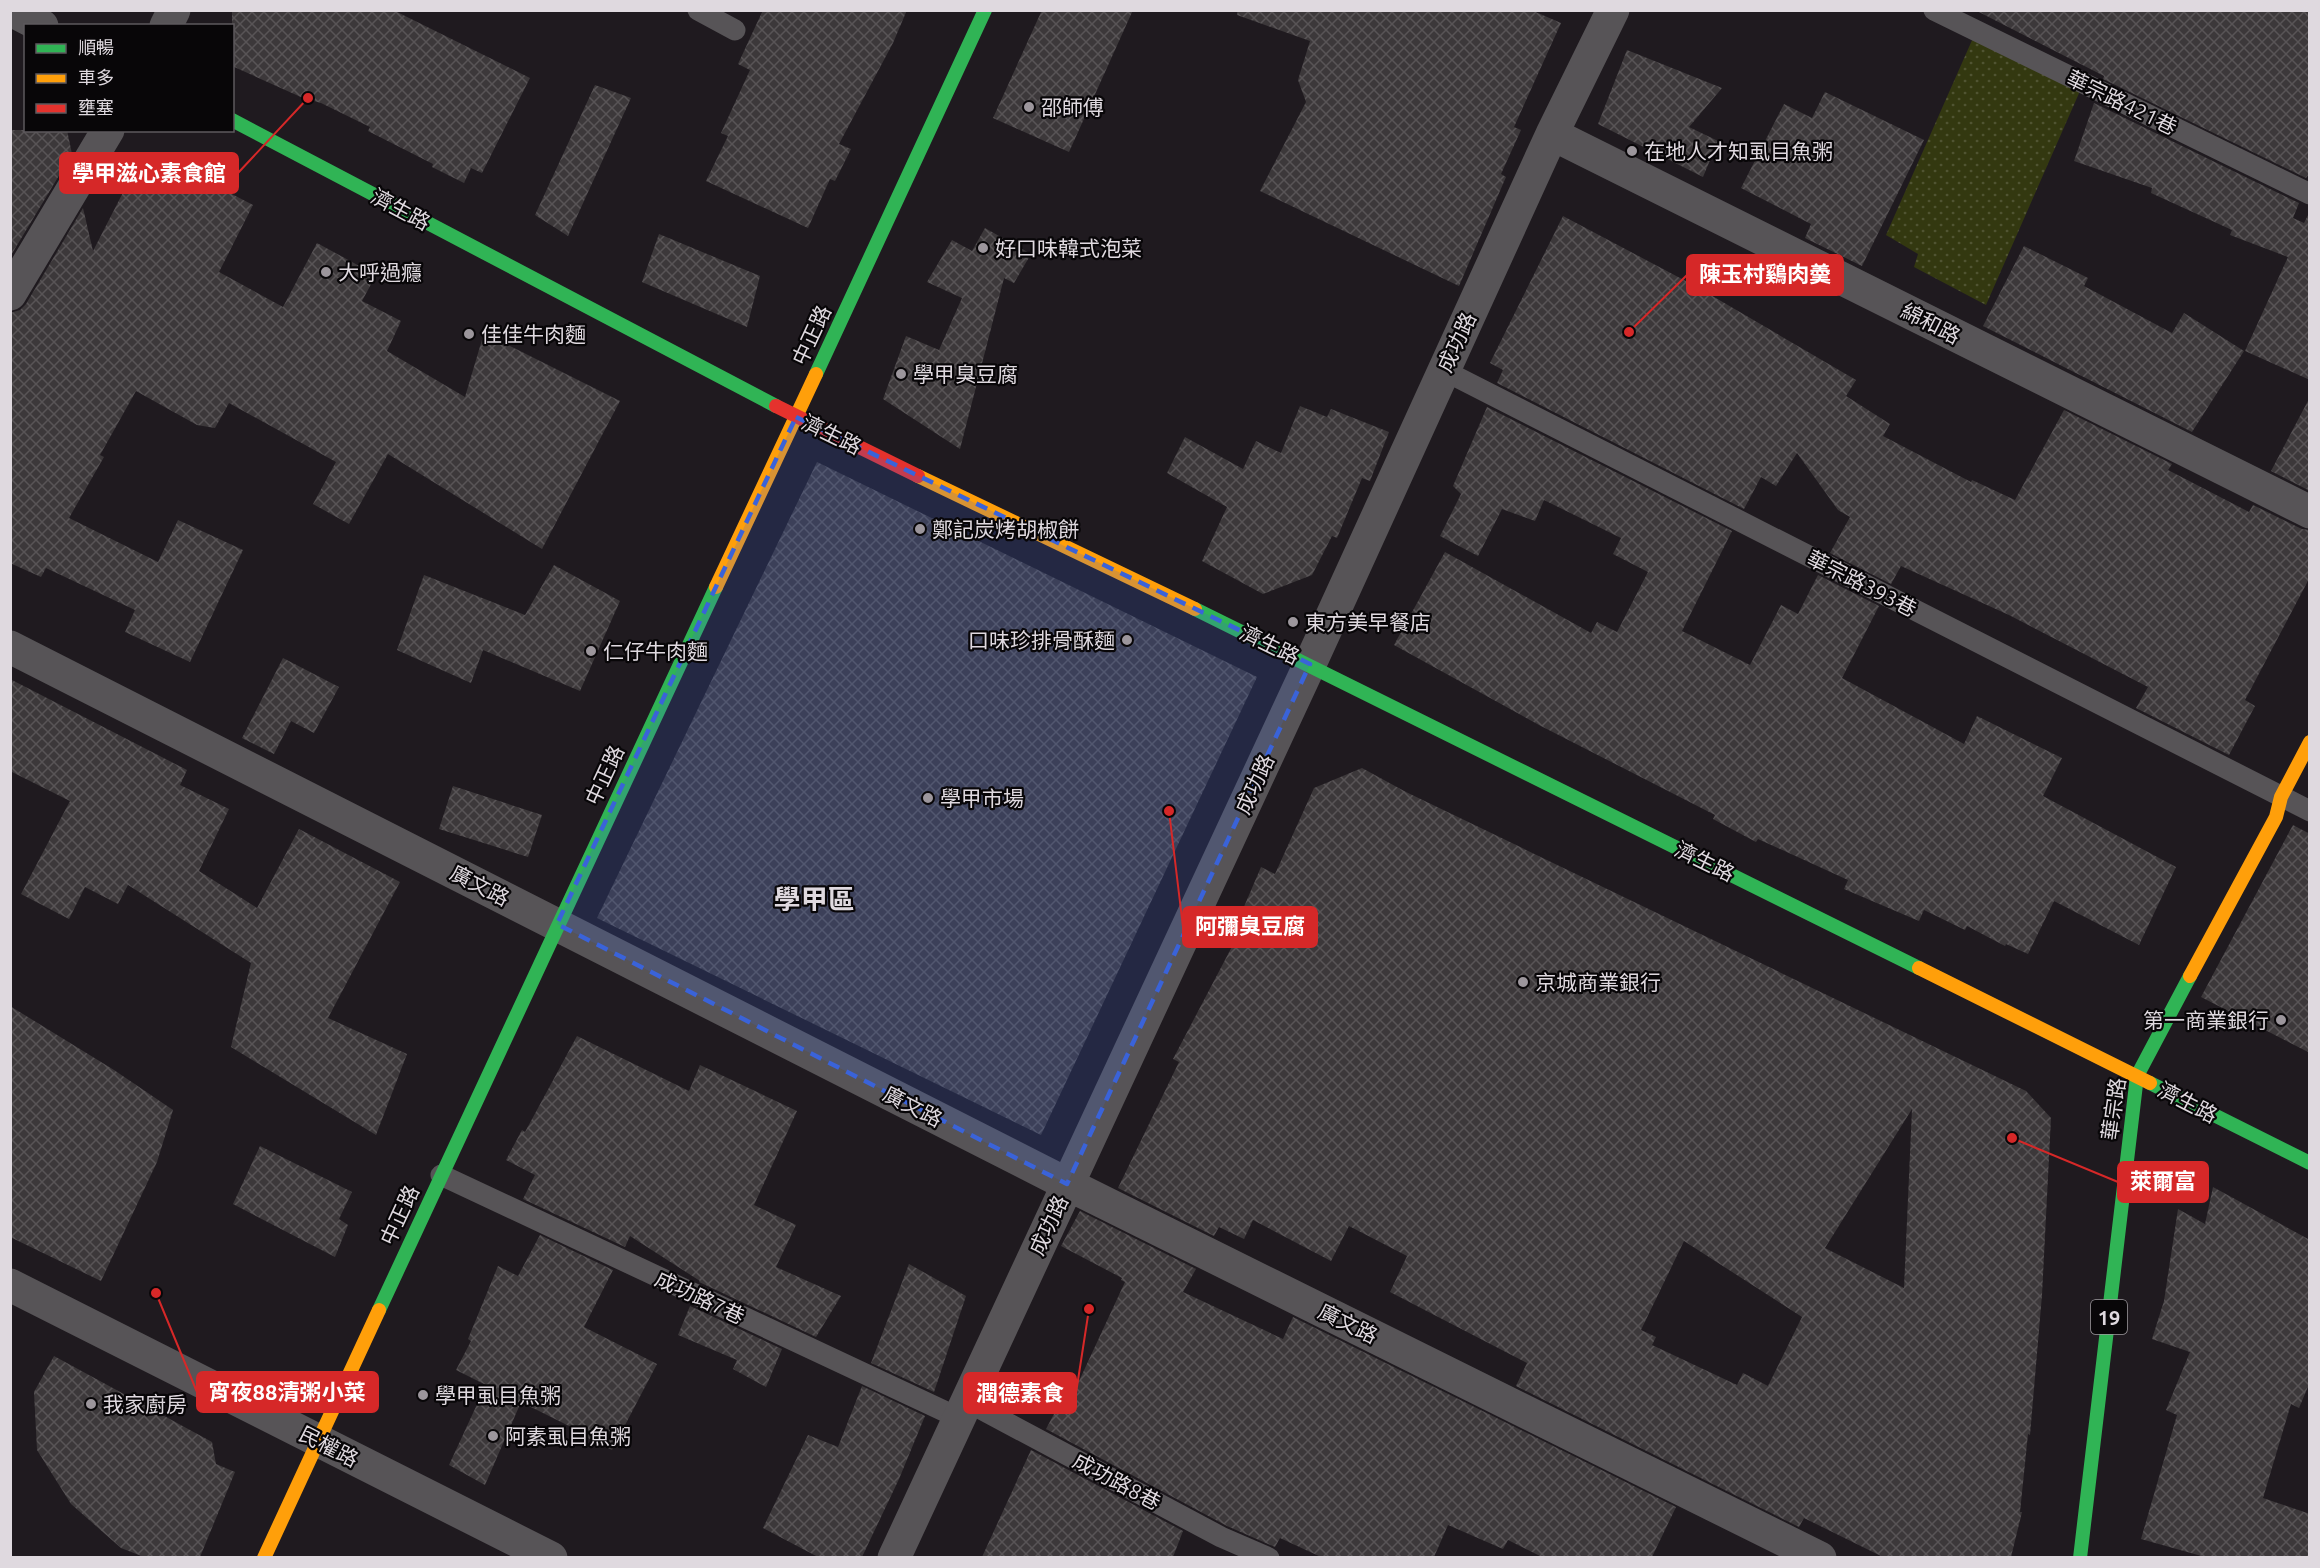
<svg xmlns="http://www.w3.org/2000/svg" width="2320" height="1568" font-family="Ubuntu,'Noto Sans TC',sans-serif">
  <defs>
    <pattern id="park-dots" width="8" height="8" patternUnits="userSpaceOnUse" patternTransform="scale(1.5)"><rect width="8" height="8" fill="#333810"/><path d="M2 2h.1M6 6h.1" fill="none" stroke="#505432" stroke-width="1.8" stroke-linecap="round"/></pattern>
    <pattern id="building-cross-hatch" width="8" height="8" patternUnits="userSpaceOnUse" patternTransform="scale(1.5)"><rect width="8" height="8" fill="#3c383a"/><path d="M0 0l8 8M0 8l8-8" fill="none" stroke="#585456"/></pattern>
  </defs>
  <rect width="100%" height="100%" fill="#1f1a1f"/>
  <path fill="url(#park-dots)" d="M1973 38 2080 91 1986 305 1914 267 1918 254 1886 235Z"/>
  <path fill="url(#building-cross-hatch)" fill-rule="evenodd" d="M232 10H393L530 78 482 173 471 168 464 183 432 167 433 164 368 131 370 127 321 103 303 98 232 66Z
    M763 10H907L893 43 839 144 851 149 835 181 830 179 808 228 706 181 728 136 721 133 750 70 738 64Z
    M1042 10H1133L1069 152 993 118Z
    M1238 10H1531L1561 23 1514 127 1521 130 1501 174 1506 177 1459 286 1260 191 1306 102 1298 80 1310 41 1237 15Z
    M1975 10H2310V173L2306 178 2103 79 2104 76Z
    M1627 50 1722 88 1689 127 1718 141 1703 177 1598 124Z
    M595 85 631 98 568 236 535 215Z
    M1825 92 1924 140 1862 266 1805 238 1811 224 1741 188 1784 104 1812 118Z
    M2094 103 2299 203 2293 218 2304 223 2310 211V380L2245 351 2288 257 2230 235 2232 230 2151 193 2152 188 2074 161Z
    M10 130H67L72 154 10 257Z
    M153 162 194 182 197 176 253 205 219 272 283 307 317 243 376 275 362 301 401 321 387 351 465 397 484 333 620 401 542 549 388 454 349 524 313 504 336 462 229 403 215 428 197 425 136 391 100 455 104 457 69 518 158 562 178 520 243 550 190 662 125 632 135 610 46 568 41 577 10 563V313L20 310 26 304 83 208 93 251 133 173 144 179Z
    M1563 216 1697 287 1856 380 1846 396 1890 424 1883 436 1971 482 1972 480 2015 500 2064 410 2172 464 2168 470 2249 512 2253 505 2302 529 2310 530V577L2245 700 2255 706 2229 755 2136 708 2148 687 2009 615 1901 566 1891 584 1830 553 1850 517 1838 510 1797 453 1776 486 1761 477 1744 509 1497 383 1503 370 1490 363Z
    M985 228 1031 254 1014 283 1004 278 960 449 883 399 906 336 939 350 962 298 927 282 952 240 972 251Z
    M659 234 760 276 747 327 642 282Z
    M2024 246 2088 278 2084 286 2172 333 2184 313 2244 351 2192 432 1983 326Z
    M2310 397V491L2271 471Z
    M1300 406 1327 417 1331 409 1389 432 1370 481 1362 478 1337 538 1332 536 1312 575 1263 594 1202 561 1227 507 1167 473 1185 437 1243 469 1256 441 1281 453Z
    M1487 407 1732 531 1682 631 1750 665 1781 605 1798 614 1818 575 1879 606 1842 678 1964 744 1977 716 2062 758 2043 796 2176 867 2139 945 2054 901 2028 954 2006 944 2005 946 1967 926 1965 930 1924 910 1919 921 1844 889 1848 880 1758 839 1756 842 1713 819 1715 815 1539 725 1394 645 1445 552 1591 633 1597 622 1617 632 1648 572 1613 554 1621 538 1544 500 1535 521 1502 509 1478 556 1440 536 1461 494 1453 486Z
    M817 462 1257 677 1041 1135 597 918Z
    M554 565 620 601 580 691 483 650 471 683 397 650 424 575 525 615Z
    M283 658 339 687 314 733 291 721 274 754 242 738Z
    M10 679 187 770 180 785 229 809 199 871 257 908 299 829 400 882 328 1018 407 1054 376 1135 231 1047 251 963 128 885 118 904 85 887 69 919 21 894 70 801 10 771Z
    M1362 768 1406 792 2026 1091 2051 1118 2042 1295 2030 1435 2028 1434 2020 1512H2022L2011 1557H1883L1804 1518 1799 1527 1516 1386 1527 1363 1390 1292 1407 1256 1349 1226 1331 1261 1253 1220 1244 1239 1219 1227 1214 1236 1118 1188 1179 1062 1173 1059 1236 939 1231 937 1261 867 1275 874 1314 788ZM1912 1109 1904 1288 1825 1248ZM1684 1241 1802 1317 1768 1386 1743 1373 1737 1385 1652 1345 1656 1337 1641 1330Z
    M453 786 542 815 528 857 439 829Z
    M2293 825 2310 834V1053L2201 997Z
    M10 1006 114 1070 173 1110 157 1162 101 1281 10 1237Z
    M577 1036 689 1091 700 1065 797 1111 754 1205 796 1225 776 1267 841 1296 816 1337 699 1282 700 1281 630 1236 625 1247 523 1199 535 1175 506 1160 522 1130 525 1132Z
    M260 1146 352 1192 339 1219 348 1225 335 1257 233 1204Z
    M2213 1187 2310 1240V1382L2299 1408 2291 1404 2263 1498 2310 1514V1557H2205L2141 1539 2177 1415 2166 1410 2190 1352 2152 1339 2164 1301 2178 1209 2205 1224Z
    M1080 1211 1196 1269 1183 1292 1283 1339 1293 1317 1676 1507 1652 1557H1542L1508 1540 1503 1549 1448 1525 1434 1557H1321L1280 1538 1275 1547 1227 1526 1046 1429 1073 1378 1079 1381 1125 1282 1121 1280 1122 1278 1061 1246Z
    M540 1235 613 1270 584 1327 657 1364 612 1450 582 1435 583 1433 521 1402 485 1485 449 1465 486 1385 456 1370 471 1341 468 1339 498 1266 518 1276Z
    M909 1264 966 1296 934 1392 871 1363Z
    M690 1306 782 1349 766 1387 733 1369 737 1360 678 1335Z
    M54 1356 212 1442 216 1464 235 1472 200 1557H144L121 1548 71 1504 37 1450 34 1392Z
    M862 1386 925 1416 899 1479 862 1557H818L763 1528 808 1435 838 1447Z
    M1031 1450 1183 1531 1173 1557H982Z"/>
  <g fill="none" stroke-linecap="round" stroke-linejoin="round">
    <path stroke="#575457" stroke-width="21" d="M698 10 735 30
      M1934 10 2310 194
      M1443 370 2310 811
      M441 1175 959 1418
      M966 1401 1221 1537 1269 1558"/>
    <path stroke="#575457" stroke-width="33" d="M11 10 42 26
      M166 26 174 10
      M1552 134 2310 512
      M10 294 108 130
      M10 647 1067 1184 1820 1558
      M10 1285 551 1558
      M894 1558 1310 664 1552 134 1613 10"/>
    <path stroke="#30b455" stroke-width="14" d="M232 120 776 406
      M816 374 985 10
      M1195 609 1919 968
      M2150 1083 2310 1163
      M379 1310 716 587
      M2080 1558 2137 1076 2190 976"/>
    <path stroke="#ff9f0a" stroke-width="14" d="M918 476 1195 609
      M716 587 816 374
      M1919 968 2150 1083
      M2190 976 2276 817 2281 797 2310 742
      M264 1558 379 1310"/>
    <path stroke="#e5322d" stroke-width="14" d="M776 406 918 476"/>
  </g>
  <path fill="#3a63d9" fill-opacity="0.2" stroke="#3a63d9" stroke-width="4.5" stroke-dasharray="12 8" stroke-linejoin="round" d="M796 417 1310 664 1067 1184 557 924Z"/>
  <g fill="#9c969c" stroke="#080608" stroke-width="2">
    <circle cx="1029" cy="107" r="6"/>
    <circle cx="1632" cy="151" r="6"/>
    <circle cx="983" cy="248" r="6"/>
    <circle cx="326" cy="272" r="6"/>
    <circle cx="469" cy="334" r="6"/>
    <circle cx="901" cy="374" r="6"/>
    <circle cx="920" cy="529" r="6"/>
    <circle cx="1293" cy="622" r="6"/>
    <circle cx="1127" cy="640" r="6"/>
    <circle cx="591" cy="651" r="6"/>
    <circle cx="928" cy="798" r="6"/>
    <circle cx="1523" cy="982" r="6"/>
    <circle cx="2281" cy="1020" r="6"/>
    <circle cx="423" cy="1395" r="6"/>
    <circle cx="91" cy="1404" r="6"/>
    <circle cx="493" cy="1436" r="6"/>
  </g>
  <g text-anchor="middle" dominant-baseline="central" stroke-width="4.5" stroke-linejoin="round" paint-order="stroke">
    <rect fill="#080608" stroke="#9e9a9e" stroke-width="1.5" x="2091" y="1300" width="36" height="34" rx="4.5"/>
    <g font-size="20" font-weight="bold" fill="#dfd9df">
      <text x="2109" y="1317">19</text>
    </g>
    <g font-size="21" fill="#dfd9df" stroke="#080608">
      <text transform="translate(2122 102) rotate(26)">華宗路421巷</text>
      <text transform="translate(401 209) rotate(28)">濟生路</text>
      <text transform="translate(1931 323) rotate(27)">綿和路</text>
      <text transform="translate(811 335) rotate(-65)">中正路</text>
      <text transform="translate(1456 342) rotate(-65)">成功路</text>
      <text transform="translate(832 434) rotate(26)">濟生路</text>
      <text transform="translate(1862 583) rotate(27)">華宗路393巷</text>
      <text transform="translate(1270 644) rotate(26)">濟生路</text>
      <text transform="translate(604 775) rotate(-65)">中正路</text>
      <text transform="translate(1254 784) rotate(-65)">成功路</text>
      <text transform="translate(1705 861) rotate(26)">濟生路</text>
      <text transform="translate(480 885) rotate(27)">廣文路</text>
      <text transform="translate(2188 1102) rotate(27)">濟生路</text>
      <text transform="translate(913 1106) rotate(27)">廣文路</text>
      <text transform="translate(2113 1109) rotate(-82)">華宗路</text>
      <text transform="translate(399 1215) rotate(-65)">中正路</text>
      <text transform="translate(1048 1225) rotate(-65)">成功路</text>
      <text transform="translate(700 1297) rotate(25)">成功路7巷</text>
      <text transform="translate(1348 1323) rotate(26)">廣文路</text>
      <text transform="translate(329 1446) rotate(27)">民權路</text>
      <text transform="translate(1117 1481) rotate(28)">成功路8巷</text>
    </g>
    <g font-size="21" fill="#dfd9df" stroke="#080608" text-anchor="start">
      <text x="1041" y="107">邵師傅</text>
      <text x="1644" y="151">在地人才知虱目魚粥</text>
      <text x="995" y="248">好口味韓式泡菜</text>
      <text x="338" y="272">大呼過癮</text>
      <text x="481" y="334">佳佳牛肉麵</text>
      <text x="913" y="374">學甲臭豆腐</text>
      <text x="932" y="529">鄭記炭烤胡椒餅</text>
      <text x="1305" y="622">東方美早餐店</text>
      <text x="1115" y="640" text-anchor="end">口味珍排骨酥麵</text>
      <text x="603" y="651">仁仔牛肉麵</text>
      <text x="940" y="798">學甲市場</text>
      <text x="1535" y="982">京城商業銀行</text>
      <text x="2269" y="1020" text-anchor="end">第一商業銀行</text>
      <text x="435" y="1395">學甲虱目魚粥</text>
      <text x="103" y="1404">我家廚房</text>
      <text x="505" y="1436">阿素虱目魚粥</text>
    </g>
    <g font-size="27" font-weight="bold" fill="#dfd9df" stroke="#080608">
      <text x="814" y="899">學甲區</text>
    </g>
  </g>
  <path fill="none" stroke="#d62828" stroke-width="2" d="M308 98L238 173M1629 332L1687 275M1169 811L1183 927M2012 1138L2118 1182M156 1293L197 1392M1089 1309L1076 1393"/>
  <g fill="#d62828" stroke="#080608" stroke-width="2">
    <circle cx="308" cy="98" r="6"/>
    <circle cx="1629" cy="332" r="6"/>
    <circle cx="1169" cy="811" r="6"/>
    <circle cx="2012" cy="1138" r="6"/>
    <circle cx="156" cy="1293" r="6"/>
    <circle cx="1089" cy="1309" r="6"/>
  </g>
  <g fill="#d62828" stroke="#d62828" stroke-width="2">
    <rect x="60" y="153" width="178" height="40" rx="6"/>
    <rect x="1687" y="255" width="156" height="40" rx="6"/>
    <rect x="1183" y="907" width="134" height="40" rx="6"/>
    <rect x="2118" y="1162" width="90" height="40" rx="6"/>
    <rect x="197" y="1372" width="181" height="40" rx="6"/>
    <rect x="964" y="1373" width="112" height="40" rx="6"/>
  </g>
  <g font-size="22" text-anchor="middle" font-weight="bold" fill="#fff">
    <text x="149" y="181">學甲滋心素食館</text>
    <text x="1765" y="282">陳玉村鷄肉羮</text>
    <text x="1250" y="934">阿彌臭豆腐</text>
    <text x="2163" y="1189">萊爾富</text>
    <text x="287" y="1400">宵夜88清粥小菜</text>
    <text x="1020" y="1401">潤德素食</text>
  </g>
  <rect width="2320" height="1568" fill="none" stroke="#dfd9df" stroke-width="24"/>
  <rect x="24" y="24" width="210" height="108" fill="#080608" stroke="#5e5a5e" stroke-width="1.5"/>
  <rect x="36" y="44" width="30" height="9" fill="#30b455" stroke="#5e5a5e" stroke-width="1.5"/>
  <text x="78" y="54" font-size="18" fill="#dfd9df">順暢</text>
  <rect x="36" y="74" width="30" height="9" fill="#ff9f0a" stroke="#5e5a5e" stroke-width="1.5"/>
  <text x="78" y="84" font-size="18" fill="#dfd9df">車多</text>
  <rect x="36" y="104" width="30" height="9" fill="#e5322d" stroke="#5e5a5e" stroke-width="1.5"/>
  <text x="78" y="114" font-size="18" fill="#dfd9df">壅塞</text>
</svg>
